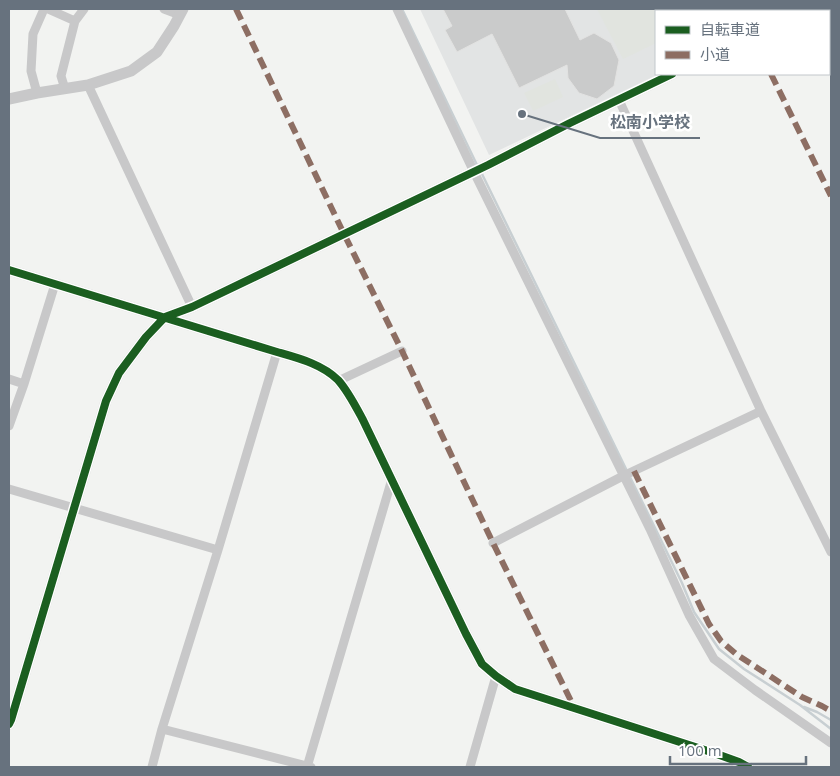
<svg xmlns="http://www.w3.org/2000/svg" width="840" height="776" font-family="'Open Sans','Noto Sans JP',sans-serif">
  <rect width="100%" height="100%" fill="#f2f3f1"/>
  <path fill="#e2e4e4" d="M420 9H716L717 11H656V74H659L489 155Z"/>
  <path fill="#e1e4df" d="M597 9H709L710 11H656V43L623 59Z
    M555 79 563 97 533 111 524 93Z"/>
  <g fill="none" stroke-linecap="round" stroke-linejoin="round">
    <path stroke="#c8cfd2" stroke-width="2.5" d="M402 9 477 165
      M481 172 627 471
      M629 475 682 583 694 612 719 649 744 669 800 705 831 729
      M804 707 817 712 831 720"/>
  </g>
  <path fill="#cacbcb" stroke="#e2e2e1" d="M443 9H565L580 40 594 33 611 43 619 60 614 86 597 99 579 93 568 78 567 65 519 88 492 34 457 52 445 30 452 26Z"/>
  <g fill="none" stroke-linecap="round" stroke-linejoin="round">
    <path stroke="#c8c8c9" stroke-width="9" d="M48 9 75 21
      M164 9 180 15
      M397 9 474 172 650 529 689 615 714 659 755 690 831 743
      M88 85 192 307
      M65 89 61 76 75 21 84 9
      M37 93 31 71 33 34 44 9
      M619 100 761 411 831 552
      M9 379 24 384
      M338 381 402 351
      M9 426 24 384 55 284
      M9 489 218 550
      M493 543 623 476 761 411
      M162 729 311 767
      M152 767 162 729 218 550 277 352
      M307 767 392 479
      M470 767 496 676"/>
    <path stroke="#c8c8c9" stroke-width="11" d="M803 11 808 9
      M9 99 37 93 88 85 131 71 157 52 174 26 183 9
      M9 270 277 352C298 358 322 364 338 380 348 391 356 407 363 420L466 634 482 664 496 676 515 689 714 753 739 762 748 767
      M9 724 11 720 106 401 119 373 146 337 165 317 192 307 488 165 570 123 672 74"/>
    <path stroke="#8d6e63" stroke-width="6" stroke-dasharray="12 6" stroke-linecap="butt" d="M236 9 344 234 402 351 493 543 574 707
      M739 9 740 11
      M771 74 831 196
      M634 471 709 624 721 641 736 654 802 697 822 706 831 711"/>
    <g stroke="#fff" stroke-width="11">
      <path id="cycleway" d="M9 270 277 352C298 358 322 364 338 380 348 391 356 407 363 420L466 634 482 664 496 676 515 689 714 753 739 762 748 767
        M9 724 11 720 106 401 119 373 146 337 165 317 192 307 488 165 570 123 672 74"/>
    </g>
    <use href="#cycleway" stroke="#1b5e20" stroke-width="8"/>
  </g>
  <path fill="none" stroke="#67727e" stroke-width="2" d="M522 114L600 138H700"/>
  <circle fill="#67727e" stroke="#fff" stroke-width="2" cx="522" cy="114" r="5"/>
  <g font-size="16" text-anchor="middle" font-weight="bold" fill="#67727e" stroke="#fff" stroke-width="5" stroke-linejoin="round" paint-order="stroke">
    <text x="650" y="128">松南小学校</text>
  </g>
  <rect width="840" height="776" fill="none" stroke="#67727e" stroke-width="20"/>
  <rect x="655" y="10" width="175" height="65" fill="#ffffff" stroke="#c2c7cb"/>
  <rect x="665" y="26" width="25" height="8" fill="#1b5e20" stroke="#c2c7cb"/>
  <text x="700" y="35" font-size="15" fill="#67727e">自転車道</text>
  <rect x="665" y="51" width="25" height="8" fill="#8d6e63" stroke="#c2c7cb"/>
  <text x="700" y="60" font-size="15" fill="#67727e">小道</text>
  <path d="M670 756v8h136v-8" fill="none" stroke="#67727e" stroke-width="2.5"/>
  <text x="678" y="756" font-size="15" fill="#67727e" stroke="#ffffff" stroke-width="4" paint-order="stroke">100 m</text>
</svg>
